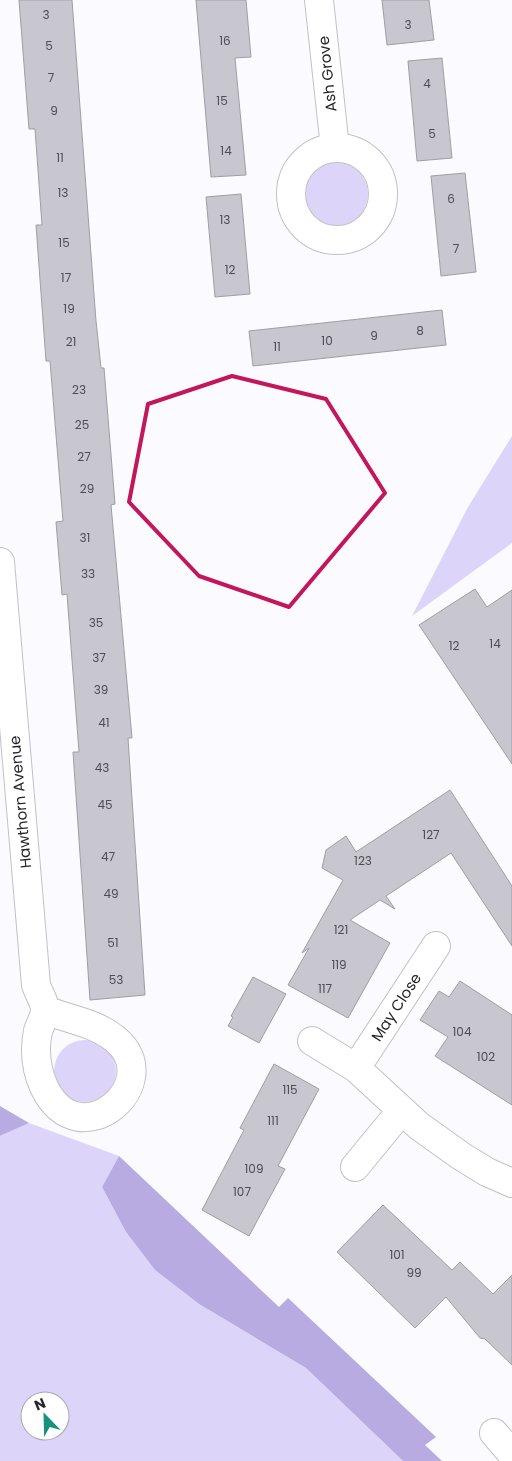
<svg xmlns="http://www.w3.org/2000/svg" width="512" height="1461" font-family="Poppins,sans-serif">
  <rect width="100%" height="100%" fill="#fbfaff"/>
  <path fill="#ddd5f9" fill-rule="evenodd" d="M304 194a32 32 0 1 1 64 0a32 32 0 1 1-64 0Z
    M512 436V543L412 616 468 507Z
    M54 1071a31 31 0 1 1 62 0a31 31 0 1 1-62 0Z
    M29 1123 119 1156 102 1187 126 1232 155 1270 199 1304 306 1368 403 1461H0V1136ZM30 1401H60V1431H30Z"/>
  <path fill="#b8abe2" d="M0 1106 29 1123 0 1136Z
    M119 1156 279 1307 288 1298 436 1437 425 1445 442 1461H403L306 1368 199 1304 155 1270 126 1232 102 1187Z"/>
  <path fill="#c8c6ce" stroke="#9f9da5" d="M19 0H72L96 321 101 368H104L115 504 111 505 132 738H128L145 995 90 1000 73 752H79L67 594 62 595 56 522 63 521 50 361H46L36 225H42L35 129H29Z
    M196 0H246L251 57 235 58 246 175 211 177Z
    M382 0H429L434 40 387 45Z
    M442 58 452 158 417 161 408 61Z
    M465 173 476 272 441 276 431 176Z
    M241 194 250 294 215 297 206 197Z
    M442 310 446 345 253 366 249 331Z
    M475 589 487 607 512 590V764L419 625Z
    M450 790 512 886V946L451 853 386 896 395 909 380 900 350 920 390 943 348 1018 288 985 309 948 302 953 343 880 322 868 326 850 346 836 356 852Z
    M253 977 286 994 259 1043 228 1026 233 1017 231 1016Z
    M460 981 512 1015V1105L435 1056 448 1037 420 1020 439 991 449 997Z
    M274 1064 319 1089 278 1166 285 1169 249 1236 202 1210 244 1130 240 1128Z
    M383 1205 452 1270 460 1262 493 1294 512 1275V1365L485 1339 480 1338 446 1297 415 1328 337 1252Z"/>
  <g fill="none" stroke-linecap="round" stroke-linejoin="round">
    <g stroke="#c2c0c8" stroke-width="30">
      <path id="minor" d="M319 0 335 148
        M291 194a46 46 0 1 1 92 0a46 46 0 1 1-92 0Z
        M0 562 36 985C38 992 45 1002 45 1010 45 1016 40 1025 38 1031 34 1050 36 1069 44 1087 80 1161 168 1081 115 1039 96 1023 68 1019 45 1010
        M312 1041 356 1068 419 1126 461 1156 487 1172 512 1183
        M356 1068 436 946
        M355 1167 401 1111
        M494 1433 512 1454"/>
    </g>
    <use href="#minor" stroke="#fff" stroke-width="28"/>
  </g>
  <path fill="none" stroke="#c2185b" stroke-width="4" stroke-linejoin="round" d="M232 376 326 399 385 493 289 607 199 576 129 502 148 404Z"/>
  <g text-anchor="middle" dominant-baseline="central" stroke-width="5" stroke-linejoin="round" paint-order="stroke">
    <g font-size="12" fill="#4e4d52">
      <text x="46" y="14">3</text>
      <text x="408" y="24">3</text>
      <text x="225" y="40">16</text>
      <text x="49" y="45">5</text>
      <text x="51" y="77">7</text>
      <text x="427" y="83">4</text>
      <text x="222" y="100">15</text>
      <text x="54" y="110">9</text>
      <text x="432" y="133">5</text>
      <text x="226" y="150">14</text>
      <text x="60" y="157">11</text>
      <text x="63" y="192">13</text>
      <text x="451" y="198">6</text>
      <text x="225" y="219">13</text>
      <text x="64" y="242">15</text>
      <text x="456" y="248">7</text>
      <text x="230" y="269">12</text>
      <text x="66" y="277">17</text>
      <text x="69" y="308">19</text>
      <text x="420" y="330">8</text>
      <text x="374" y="335">9</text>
      <text x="327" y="340">10</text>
      <text x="71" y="341">21</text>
      <text x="277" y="346">11</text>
      <text x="79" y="389">23</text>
      <text x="82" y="424">25</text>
      <text x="84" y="456">27</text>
      <text x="87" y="488">29</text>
      <text x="85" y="537">31</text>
      <text x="88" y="573">33</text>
      <text x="96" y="622">35</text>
      <text x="495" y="643">14</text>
      <text x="454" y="645">12</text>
      <text x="99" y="657">37</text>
      <text x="101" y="689">39</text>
      <text x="104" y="722">41</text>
      <text x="102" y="767">43</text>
      <text x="105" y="804">45</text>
      <text x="431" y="834">127</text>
      <text x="108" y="856">47</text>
      <text x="363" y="860">123</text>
      <text x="111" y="893">49</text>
      <text x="341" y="929">121</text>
      <text x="113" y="942">51</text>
      <text x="339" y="964">119</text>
      <text x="116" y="979">53</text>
      <text x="325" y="988">117</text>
      <text x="462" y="1031">104</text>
      <text x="486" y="1056">102</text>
      <text x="290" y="1089">115</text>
      <text x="273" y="1120">111</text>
      <text x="254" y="1168">109</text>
      <text x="242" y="1191">107</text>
      <text x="397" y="1254">101</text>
      <text x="414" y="1272">99</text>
    </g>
    <g font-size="15" fill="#262528" stroke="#fff">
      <text transform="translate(327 74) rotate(-96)">Ash Grove</text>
      <text transform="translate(20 802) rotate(-95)">Hawthorn Avenue</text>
      <text transform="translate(396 1007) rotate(-57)">May Close</text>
    </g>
  </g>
  <g transform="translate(45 1416) rotate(337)"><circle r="24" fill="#ffffff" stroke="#a8a8a9"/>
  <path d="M0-4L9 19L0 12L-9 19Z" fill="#16937a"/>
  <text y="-8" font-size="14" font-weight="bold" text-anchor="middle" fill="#262528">N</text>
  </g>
</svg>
